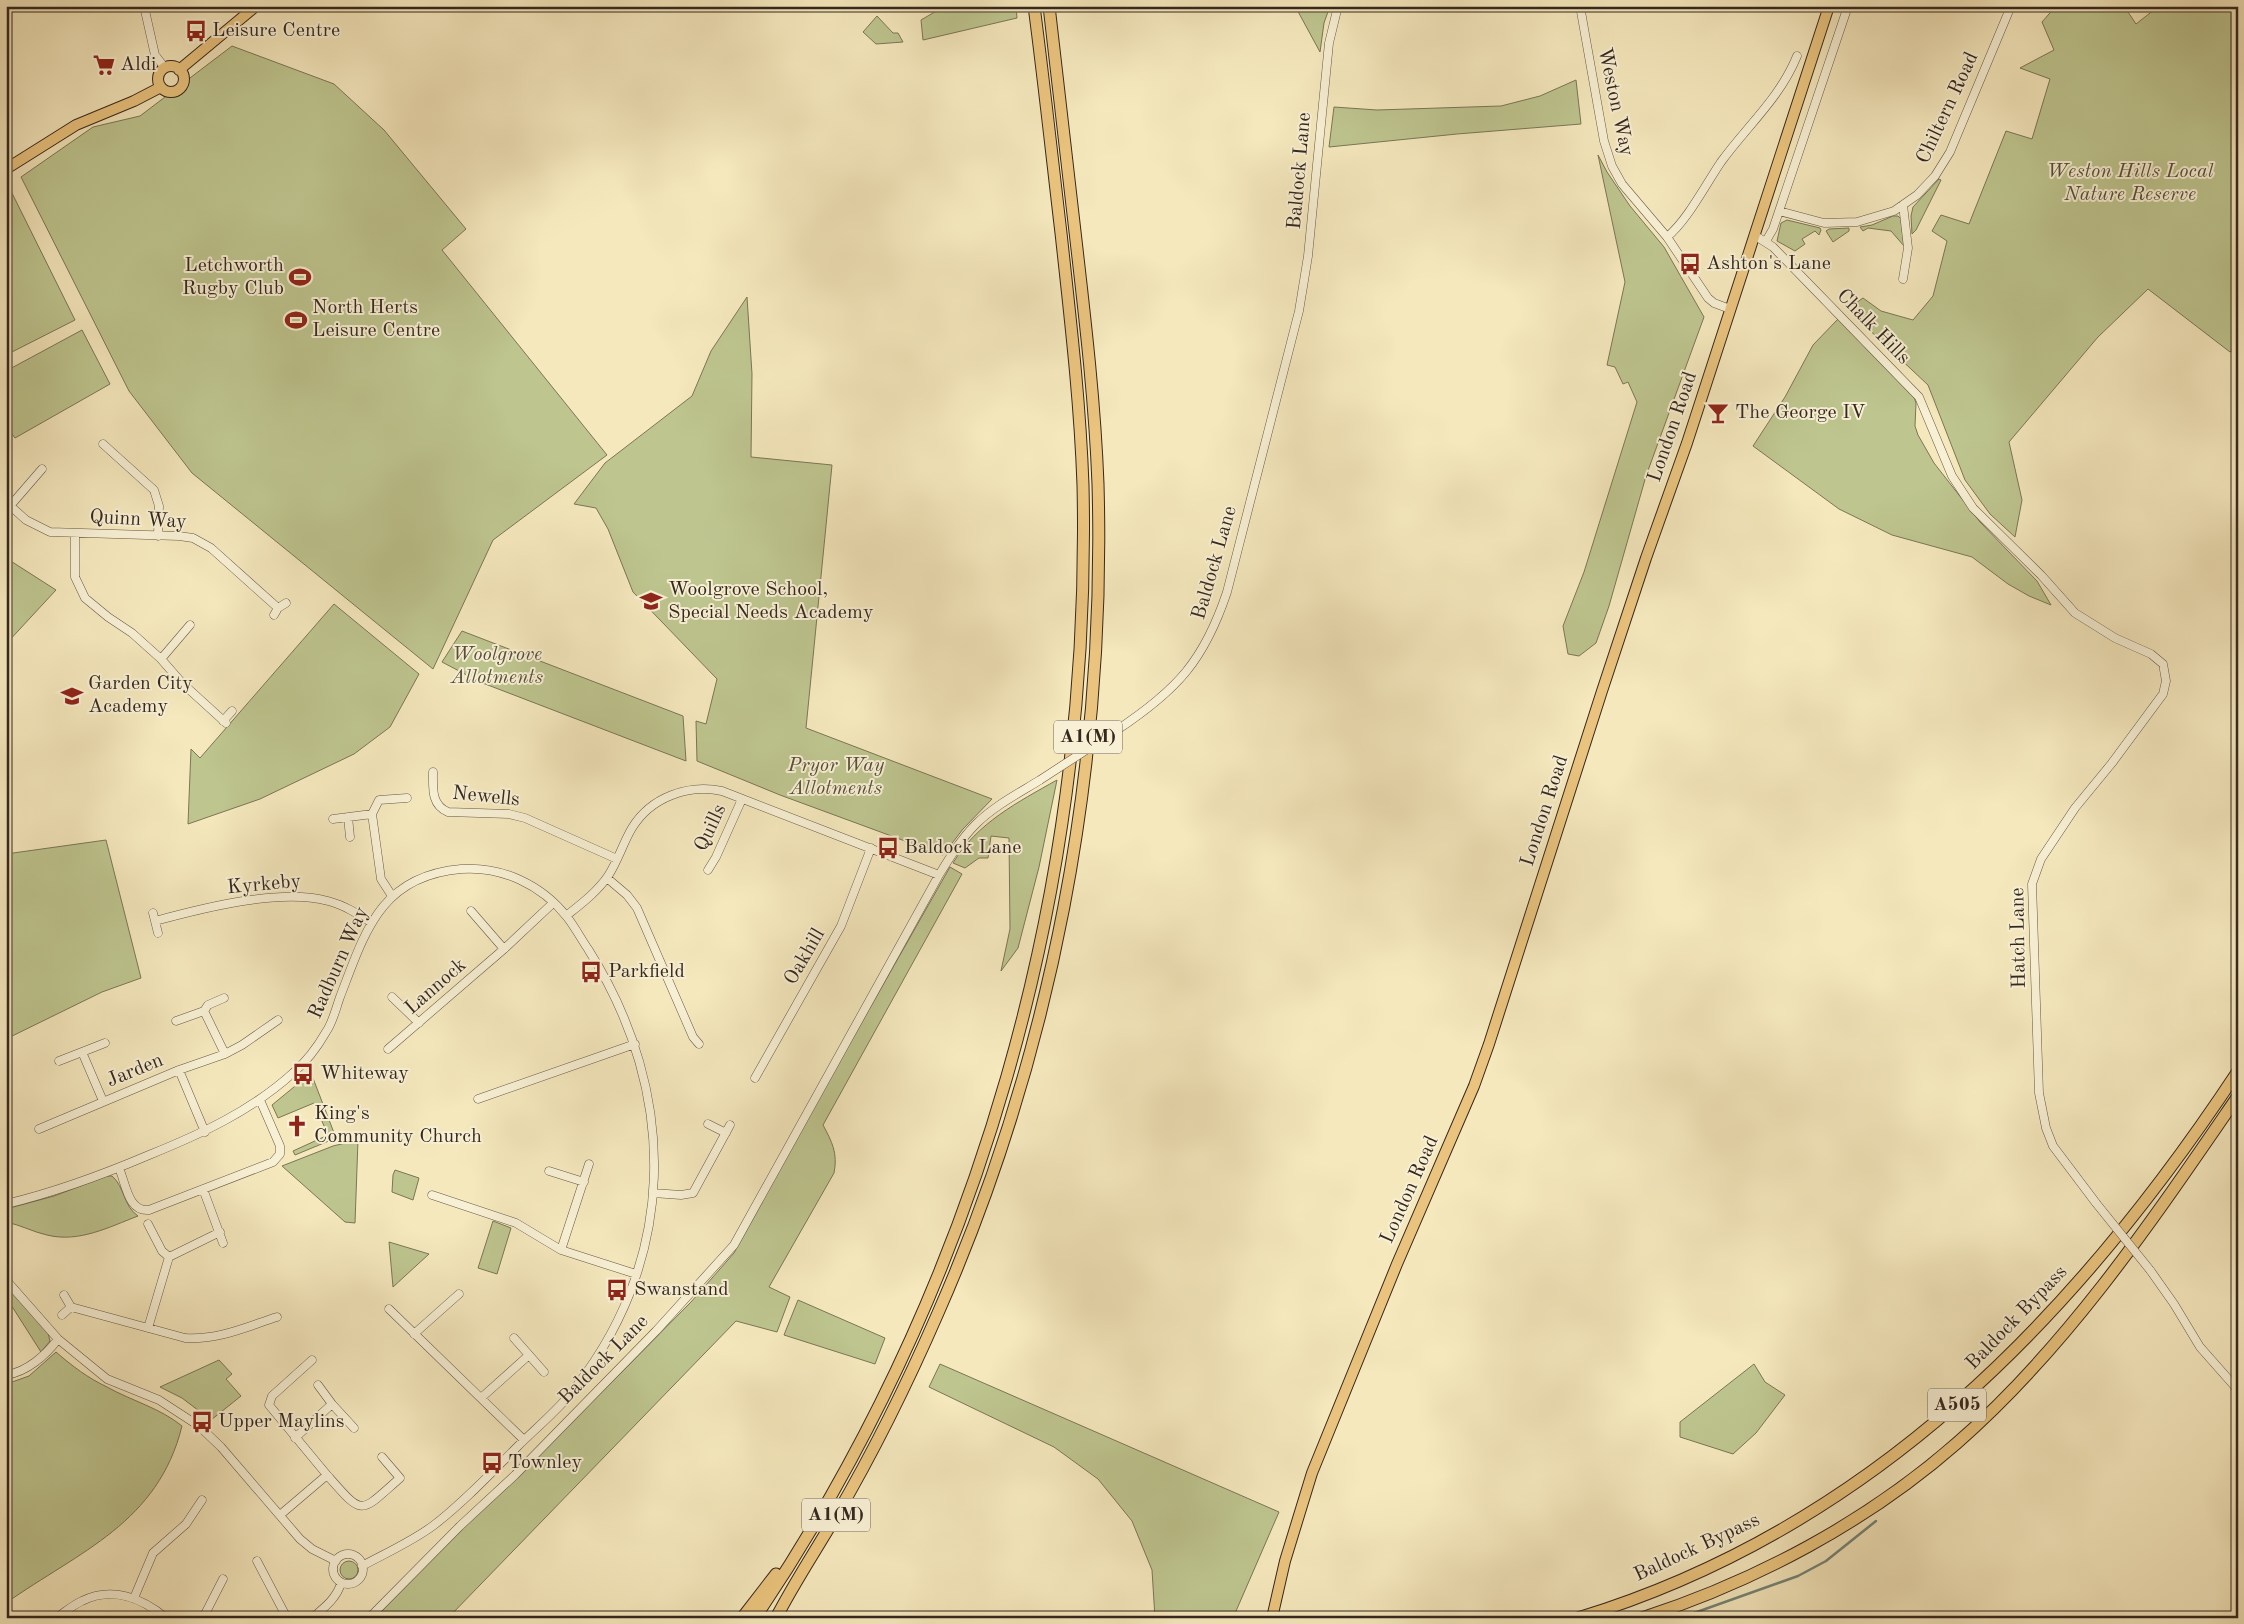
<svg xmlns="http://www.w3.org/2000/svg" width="2244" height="1624" font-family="'Old Standard TT',serif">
  <rect width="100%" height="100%" fill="#f5e8bd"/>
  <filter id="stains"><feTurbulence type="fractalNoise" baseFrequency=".004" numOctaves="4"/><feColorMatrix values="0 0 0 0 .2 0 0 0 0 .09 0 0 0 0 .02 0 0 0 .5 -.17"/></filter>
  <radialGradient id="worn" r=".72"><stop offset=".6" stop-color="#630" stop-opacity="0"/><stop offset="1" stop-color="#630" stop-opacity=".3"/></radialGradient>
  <path fill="#bec58f" stroke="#7a7657" d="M945 6H1016L1017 18 923 40 921 20Z
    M1295 6H1330L1324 23 1320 52Z
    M2056 6H2124L2136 24 2159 6H2238V346L2230 352 2148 289 2098 337 2009 442 2022 500 2015 537 1990 514 1965 480 1928 385 1847 309 1863 298 1881 311 1913 320 1933 296 1947 241 1932 231 1941 215 1969 224 2006 131 2032 139 2050 79 2020 68 2054 50 2042 22Z
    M877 16 893 33H898L903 42 876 44 863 32Z
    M232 46 334 84 384 130 466 229 442 250 607 455 493 540 433 669 192 473 129 391 21 177 93 127 140 116Z
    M1576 80 1581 124 1457 134 1329 147 1334 107 1377 110 1501 106 1540 96Z
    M1598 155 1607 172 1630 206 1664 247 1704 317 1646 476 1609 606 1596 643 1579 656 1568 654 1563 626 1584 572 1637 402 1628 382 1623 384 1615 367 1607 365 1625 282Z
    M1939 179 1941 180 1916 230 1912 234 1911 216 1913 207Z
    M6 181 75 320 6 355Z
    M1893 216H1898L1901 219 1904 246 1891 231 1868 228 1863 231 1860 227 1872 225Z
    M1787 220 1820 228 1821 230 1819 235 1815 231 1802 239 1805 244 1795 251 1777 241 1781 223Z
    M1849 228V231L1833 242 1826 231 1829 229Z
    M747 297 752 374 751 457 832 465 806 728 992 799 963 829 943 855 780 795 697 761 696 721 706 724 717 679 633 592 608 529 596 508 574 504 605 463 692 396 711 351Z
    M1838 319 1913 394 1916 403 1915 426 1918 435 1934 463 1980 522 2037 581 2051 605 2029 596 2008 584 1972 557 1892 535 1839 509 1753 446 1785 397 1813 345Z
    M82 330 110 384 15 438 6 426V371Z
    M6 558 56 590 6 644Z
    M334 604 419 674 390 727 354 754 260 799 188 824 191 749 200 758Z
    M462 631 683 716 686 761 480 682 442 662Z
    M1057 780 1039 867 1018 948 1001 971 1010 929 1009 838 991 836 988 858H979L965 868 953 863C977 823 1018 802 1057 780Z
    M106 840 141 978 102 992 6 1039V854Z
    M950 867 962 874 823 1125C832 1142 838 1153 834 1173L769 1287 790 1297 777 1332 736 1321 448 1618H375L455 1533 586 1408 691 1302 734 1253 808 1117Z
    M311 1073 336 1138 295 1155 293 1151 328 1135 314 1103 278 1118 272 1105Z
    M358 1140 355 1223 345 1222 282 1166 333 1146Z
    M395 1170 419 1178 413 1200 392 1192 393 1175Z
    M107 1176H112C125 1187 123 1206 138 1216 109 1227 79 1243 47 1235 33 1232 21 1225 6 1222V1209L54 1196Z
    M493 1221 511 1228 497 1274 478 1268Z
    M389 1242 429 1254 393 1287Z
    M6 1284 48 1333 50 1341 41 1352 6 1297Z
    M798 1300 885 1338 875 1364 784 1335Z
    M56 1352C72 1366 88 1378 107 1387 132 1401 160 1408 182 1426 158 1523 80 1551 6 1603V1387L12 1382 29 1376Z
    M219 1360 232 1374 226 1379 241 1396 211 1420 182 1398 160 1387Z
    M940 1364 1279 1512 1233 1618H1155L1152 1570 1132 1521 1098 1479 1054 1447 929 1387Z
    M1754 1364 1765 1382 1785 1395 1756 1433 1733 1454 1680 1437V1422Z
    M340 1570a9 9 0 1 1 18 0a9 9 0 1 1-18 0Z"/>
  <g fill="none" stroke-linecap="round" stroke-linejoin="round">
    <path stroke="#738376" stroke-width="2.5" d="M1680 1618 1798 1576 1826 1561 1876 1521"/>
    <g stroke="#655746" stroke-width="9">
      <path id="minor" d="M144 6 155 55 165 68
        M1580 6 1604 141 1612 166 1622 184 1667 237 1708 298 1714 303 1730 309
        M6 148 9 167
        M1903 205 1908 248 1903 279
        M1779 211 1824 223 1857 222 1894 211 1917 195 1935 176 1950 152 2011 6
        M1754 235 1773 247 1919 397 1952 476 1973 508 2041 575 2075 613 2115 638 2151 654 2163 664 2166 681 2163 694 2112 763 2075 808 2041 859 2032 884 2039 1093 2046 1128 2053 1146 2096 1203
        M1667 237C1687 221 1706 184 1721 162 1747 126 1780 98 1797 56
        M1766 241 1773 229 1848 6
        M103 444 154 490 159 506 158 536
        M6 502 26 520 50 532 179 536 193 538 211 548 278 608
        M10 506 42 469
        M75 534V577L85 598 108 617 132 633 161 659 182 683 226 723
        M274 615 278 608 286 603
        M161 659 190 625
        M223 721 232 711
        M1117 730C1177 690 1204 661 1227 592L1299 311 1308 256 1329 43 1338 6
        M433 772C433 788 431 805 448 812L509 814 525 818 617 859
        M372 814 379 800 407 798
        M348 817 350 837
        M333 819 372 814 381 879 392 896
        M708 870 716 857 742 799
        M607 878 627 895 637 908 693 1037 699 1044
        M471 911 504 949
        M153 913 158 933
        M566 916C581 904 597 892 608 876 618 861 623 843 632 828 651 797 688 784 722 791L939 875
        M155 921C203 908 280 888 328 901 344 905 358 914 372 923
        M392 997 419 1023
        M204 1011 208 1005 224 998
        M176 1021 204 1011 225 1054
        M388 1049 504 949 553 903
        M82 1052 103 1101
        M59 1061 105 1043
        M179 1070 205 1132
        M755 1078 841 926 871 848
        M478 1099 635 1044
        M708 1124 726 1133
        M39 1129 179 1070 225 1054 242 1045 278 1020
        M119 1168C126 1184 128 1212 149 1210L273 1162 280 1154V1146L260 1100
        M549 1171 584 1182
        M203 1189 223 1243
        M653 1193 681 1195 693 1193 730 1125
        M432 1195 516 1223 561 1250 636 1274
        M6 1204C56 1192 102 1175 149 1155 201 1134 251 1111 293 1073 306 1062 318 1046 326 1032 333 1022 336 1008 340 997 365 932 380 876 461 869 502 866 542 885 567 917 575 927 581 939 588 949 680 1094 679 1265 566 1399 551 1416 533 1431 517 1447 491 1473 464 1502 434 1525 413 1541 386 1553 362 1566
        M148 1224 162 1251 169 1257
        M561 1250 589 1164
        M2150 1270 2174 1304 2200 1347 2238 1390
        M6 1280 58 1339 107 1379 159 1400 199 1426 221 1447 300 1539 312 1549 336 1561
        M71 1307 185 1338C218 1340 246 1327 277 1317
        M389 1309 524 1440
        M62 1315 71 1307 64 1295
        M148 1328 169 1257 220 1232
        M414 1334 459 1294
        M529 1355 544 1372
        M6 1375C27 1372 46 1355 58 1339
        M318 1385 332 1404
        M481 1398 529 1355 514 1338
        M295 1438 332 1404 354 1428
        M327 1475C364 1517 359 1514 400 1478L382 1457
        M280 1515 327 1475 269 1405 272 1396 312 1360
        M333 1569a15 15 0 1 1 30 0a15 15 0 1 1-30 0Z
        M257 1561 287 1618
        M134 1598 153 1553 186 1524 202 1500
        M56 1618C65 1612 73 1605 82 1601 112 1586 142 1598 166 1618
        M203 1618 223 1579
        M312 1618C324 1608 337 1598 341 1583
        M369 1618 460 1526 515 1475 656 1331 734 1245 939 875C950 857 961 839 976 824 994 806 1019 793 1040 780"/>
    </g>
    <g stroke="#35271f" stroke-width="12">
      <path id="major" d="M158 79a13 13 0 1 1 26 0a13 13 0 1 1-26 0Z
        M179 70 256 6
        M6 169 76 125 134 101 161 87
        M1272 1618 1285 1561 1312 1473 1397 1264 1474 1086 1489 1044 1602 691 1646 558 1687 443 1829 6"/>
    </g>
    <g stroke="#35271f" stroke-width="13">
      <path id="highway" d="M742 1618 776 1574
        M755 1618C980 1285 1092 886 1083 485 1080 400 1070 316 1061 233 1052 157 1044 82 1034 6
        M776 1618C794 1583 816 1550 836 1516 874 1451 908 1382 938 1313 1052 1054 1106 767 1098 484 1095 405 1086 327 1077 249 1068 168 1058 87 1049 6
        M1578 1618C1870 1529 2074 1319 2238 1071
        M1642 1618C1756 1581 1867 1522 1957 1443 2069 1345 2154 1218 2238 1096"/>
    </g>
    <use href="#minor" stroke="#f8f0d4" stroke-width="8"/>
    <use href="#major" stroke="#eac47e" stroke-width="10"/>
    <use href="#highway" stroke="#eac47e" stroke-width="11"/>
    <g stroke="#655746" stroke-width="9" stroke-linecap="butt">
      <path id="minor-bridge" d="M1040 780 1117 730
        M2096 1203 2150 1270"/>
    </g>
    <use href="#minor-bridge" stroke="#f8f0d4" stroke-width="8"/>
  </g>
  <defs>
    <g id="bus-bare" transform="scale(1.725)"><path d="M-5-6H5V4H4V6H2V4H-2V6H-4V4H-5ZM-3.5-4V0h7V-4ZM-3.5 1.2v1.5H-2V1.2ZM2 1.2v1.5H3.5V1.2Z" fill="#8f2418" stroke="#f8f0d4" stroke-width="2.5" paint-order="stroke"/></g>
    <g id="supermarket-bare" transform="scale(1.725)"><path d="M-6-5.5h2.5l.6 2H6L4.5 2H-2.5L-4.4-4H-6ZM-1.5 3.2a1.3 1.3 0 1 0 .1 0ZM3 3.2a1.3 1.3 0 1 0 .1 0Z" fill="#8f2418" stroke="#f8f0d4" stroke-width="2.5" paint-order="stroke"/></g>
    <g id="stadium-bare" transform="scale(1.725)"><path d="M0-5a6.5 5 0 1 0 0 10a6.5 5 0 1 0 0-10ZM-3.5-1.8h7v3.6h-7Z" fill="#8f2418" stroke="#f8f0d4" stroke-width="2.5" paint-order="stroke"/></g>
    <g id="bar-bare" transform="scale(1.725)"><path d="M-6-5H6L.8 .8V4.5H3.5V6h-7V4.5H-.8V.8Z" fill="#8f2418" stroke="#f8f0d4" stroke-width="2.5" paint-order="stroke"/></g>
    <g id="school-bare" transform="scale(1.725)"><path d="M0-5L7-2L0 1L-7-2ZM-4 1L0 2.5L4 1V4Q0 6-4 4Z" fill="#8f2418" stroke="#f8f0d4" stroke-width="2.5" paint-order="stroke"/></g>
    <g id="church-bare" transform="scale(1.725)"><path d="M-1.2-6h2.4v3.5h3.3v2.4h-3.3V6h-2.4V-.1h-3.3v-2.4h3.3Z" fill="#8f2418" stroke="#f8f0d4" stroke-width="2.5" paint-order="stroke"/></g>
  </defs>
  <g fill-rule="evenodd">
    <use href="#bus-bare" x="196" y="31"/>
    <use href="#supermarket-bare" x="104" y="65"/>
    <use href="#bus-bare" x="1690" y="264"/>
    <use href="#stadium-bare" x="300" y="277"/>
    <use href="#stadium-bare" x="296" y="320"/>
    <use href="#bar-bare" x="1718" y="413"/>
    <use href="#school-bare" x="651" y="601"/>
    <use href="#school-bare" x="72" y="696"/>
    <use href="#bus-bare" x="888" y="848"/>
    <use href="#bus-bare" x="591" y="972"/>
    <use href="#bus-bare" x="303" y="1074"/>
    <use href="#church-bare" x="297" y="1126"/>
    <use href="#bus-bare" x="617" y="1290"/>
    <use href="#bus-bare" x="202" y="1422"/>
    <use href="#bus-bare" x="492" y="1463"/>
  </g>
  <g text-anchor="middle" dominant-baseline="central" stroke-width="4" stroke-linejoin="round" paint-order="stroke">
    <g fill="#f8f0d4" stroke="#706355" stroke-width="1">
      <rect x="1054" y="720.5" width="68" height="33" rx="4"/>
      <rect x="1928" y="1388.5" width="58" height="33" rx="4"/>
      <rect x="802" y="1498.5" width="68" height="33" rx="4"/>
    </g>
    <g font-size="19" font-weight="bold" fill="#35271f">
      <text x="1088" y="737">A1(M)</text>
      <text x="1957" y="1405">A505</text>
      <text x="836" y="1515">A1(M)</text>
    </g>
    <g font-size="20" fill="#35271f" stroke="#f8f0d4" text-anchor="start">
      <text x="212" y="31">Leisure Centre</text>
      <text x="120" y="65">Aldi</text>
      <text x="1706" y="264">Ashton's Lane</text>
      <text x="284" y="266" text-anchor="end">Letchworth<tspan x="284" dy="23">Rugby Club</tspan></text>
      <text x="312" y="308">North Herts<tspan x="312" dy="23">Leisure Centre</tspan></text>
      <text x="1735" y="413">The George IV</text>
      <text x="668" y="590">Woolgrove School,<tspan x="668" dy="23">Special Needs Academy</tspan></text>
      <text x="88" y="684">Garden City<tspan x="88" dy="23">Academy</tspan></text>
      <text x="904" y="848">Baldock Lane</text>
      <text x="608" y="972">Parkfield</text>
      <text x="320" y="1074">Whiteway</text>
      <text x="314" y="1114">King's<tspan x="314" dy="23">Community Church</tspan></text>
      <text x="634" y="1290">Swanstand</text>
      <text x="218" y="1422">Upper Maylins</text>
      <text x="508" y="1463">Townley</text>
    </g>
    <g font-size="20" fill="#35271f" stroke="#f8f0d4">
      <text transform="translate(1615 102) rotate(78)">Weston Way</text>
      <text transform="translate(1948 108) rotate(-65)">Chiltern Road</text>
      <text transform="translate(1300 171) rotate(-85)">Baldock Lane</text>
      <text transform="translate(1873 327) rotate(46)">Chalk Hills</text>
      <text transform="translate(1673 427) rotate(-71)">London Road</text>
      <text transform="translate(138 520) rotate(3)">Quinn Way</text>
      <text transform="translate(1215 563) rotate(-74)">Baldock Lane</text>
      <text transform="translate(486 797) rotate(6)">Newells</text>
      <text transform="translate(1545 811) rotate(-72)">London Road</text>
      <text transform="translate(711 828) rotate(-65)">Quills</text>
      <text transform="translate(264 885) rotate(-5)">Kyrkeby</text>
      <text transform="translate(2019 938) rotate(-91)">Hatch Lane</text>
      <text transform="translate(805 957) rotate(-60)">Oakhill</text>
      <text transform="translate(339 963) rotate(-66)">Radburn Way</text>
      <text transform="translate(436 987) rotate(-41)">Lannock</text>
      <text transform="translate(135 1071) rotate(-22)">Jarden</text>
      <text transform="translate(1410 1190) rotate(-66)">London Road</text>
      <text transform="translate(2017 1318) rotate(-46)">Baldock Bypass</text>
      <text transform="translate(604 1360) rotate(-45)">Baldock Lane</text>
      <text transform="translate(1697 1548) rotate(-25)">Baldock Bypass</text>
    </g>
    <g font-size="20" font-style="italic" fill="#574e3b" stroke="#f8f0d4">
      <text x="2130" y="172">Weston Hills Local<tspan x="2130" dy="23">Nature Reserve</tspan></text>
      <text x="497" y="655">Woolgrove<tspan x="497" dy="23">Allotments</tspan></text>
      <text x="836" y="766">Pryor Way<tspan x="836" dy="23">Allotments</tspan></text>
    </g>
  </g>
  <rect width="2244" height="1624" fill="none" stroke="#f5e8bd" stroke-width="25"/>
  <rect x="8" y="8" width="2229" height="1609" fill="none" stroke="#35271f" stroke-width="2.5"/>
  <rect x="12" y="12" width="2219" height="1599" fill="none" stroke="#35271f"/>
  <rect width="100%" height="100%" filter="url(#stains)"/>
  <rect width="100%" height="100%" fill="url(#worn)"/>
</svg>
